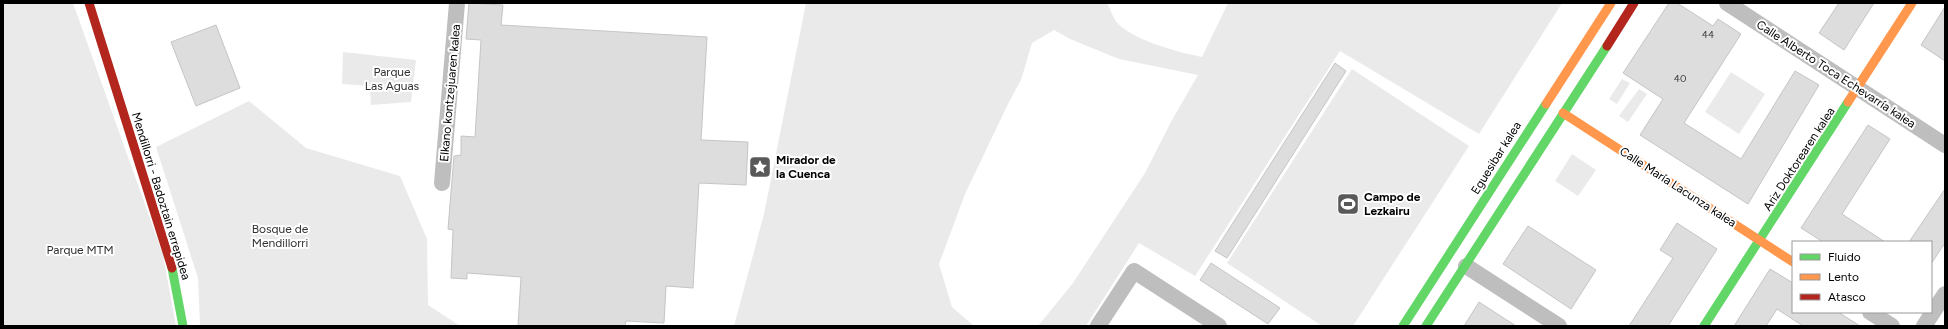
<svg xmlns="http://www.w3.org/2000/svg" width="1948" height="329" font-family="Figtree,sans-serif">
  <rect width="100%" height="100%" fill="#fff"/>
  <path fill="#eaeaea" d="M3 3H73L163 255 176 326H3Z
    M806 3H1107C1110 8 1112 15 1115 20 1130 40 1178 52 1202 57L1228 3H1562L1479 134 1340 51 1195 276 1139 243 1086 326H1038L1073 283 1145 173 1172 120 1198 75 1119 59 1070 39 1054 30 1032 43 1021 80 1008 104 965 194 939 264 952 307 974 326H734L764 214Z
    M343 52 416 60 411 102 371 105 370 86 342 84Z
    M1352 69 1469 146 1353 326H1322L1227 263Z
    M1731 72 1765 94 1739 134 1705 112Z
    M1622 79 1630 83 1617 104 1609 99Z
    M1639 89 1647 94 1628 122 1619 116Z
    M249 101 306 148 400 176 427 239 428 305 460 326H200L198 278 156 147Z
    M1572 154 1596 170 1578 196 1555 181Z"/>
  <path fill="#ddd" stroke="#c5c5c5" d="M469 3 503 5 501 25 707 37 701 140 748 142 746 185 699 183 693 288 666 286 664 323 626 321 625 326H518L521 277 467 273V279L451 278 453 230 448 229 454 156 461 155V136L475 137 481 40 466 39Z
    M1669 3H1677L1713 26 1718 19 1741 34 1684 123 1741 159 1795 71 1819 85 1748 204 1640 135 1663 99 1623 73Z
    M1839 3H1874L1844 50 1819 33Z
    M1945 7V61L1921 45Z
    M216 25 240 88 196 106 171 42Z
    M1335 63 1346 71 1227 258 1215 251Z
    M1868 125 1890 139 1842 214 1885 242H1823L1801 228Z
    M1945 189V243L1931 264V242H1909Z
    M1677 223 1717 249 1668 326H1629L1673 258 1660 250Z
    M1528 226 1596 270 1571 309 1503 264Z
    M1211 263 1280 308 1268 324 1200 280Z
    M1770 269 1793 283V312H1838L1860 326H1803L1777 309 1766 326H1734Z
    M1479 302 1516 326H1464Z"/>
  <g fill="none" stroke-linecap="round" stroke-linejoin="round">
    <path stroke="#bebebe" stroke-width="16" d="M1727 3 1945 145
      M442 183 457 3
      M1466 266 1559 326
      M1870 312 1892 326
      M1098 326 1134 271 1219 326
      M1924 326 1945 294"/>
    <path stroke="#63d668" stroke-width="9" d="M172 268 183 326
      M1403 326 1546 104
      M1426 326 1607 46
      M1704 326 1848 102"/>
    <path stroke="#ff974d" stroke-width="9" d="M1848 102 1912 3
      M1546 104 1611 3
      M1563 113 1793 262"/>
    <path stroke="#b3261e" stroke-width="9" d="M89 3 172 268
      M1607 46 1634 3"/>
  </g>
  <defs>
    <g id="sight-square" transform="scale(1.15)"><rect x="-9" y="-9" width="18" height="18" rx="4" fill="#595959" stroke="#fff"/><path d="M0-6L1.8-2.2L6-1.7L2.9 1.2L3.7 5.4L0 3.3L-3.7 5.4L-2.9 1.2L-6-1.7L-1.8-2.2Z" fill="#fff"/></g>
    <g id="stadium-square" transform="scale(1.15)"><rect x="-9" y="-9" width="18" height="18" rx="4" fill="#595959" stroke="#fff"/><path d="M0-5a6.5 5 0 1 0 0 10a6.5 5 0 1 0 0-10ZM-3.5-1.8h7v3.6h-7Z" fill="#fff"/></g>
  </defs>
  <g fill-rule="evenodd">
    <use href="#sight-square" x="760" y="167"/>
    <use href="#stadium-square" x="1348" y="204"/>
  </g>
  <g text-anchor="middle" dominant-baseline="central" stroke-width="4" stroke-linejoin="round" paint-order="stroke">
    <g font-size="10" fill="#373737">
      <text x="1708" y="34">44</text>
      <text x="1680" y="78">40</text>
    </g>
    <g font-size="12" fill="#303030" stroke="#fff">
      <text x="392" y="72">Parque<tspan x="392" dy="14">Las Aguas</tspan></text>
      <text x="280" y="229">Bosque de<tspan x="280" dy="14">Mendillorri</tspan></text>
      <text x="80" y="250">Parque MTM</text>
    </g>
    <g font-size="12" fill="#000" stroke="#fff">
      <text transform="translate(1836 74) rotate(33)">Calle Alberto Toca Echevarría kalea</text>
      <text transform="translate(450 93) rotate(-85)">Elkano kontzejuaren kalea</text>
      <text transform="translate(1496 158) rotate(-58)">Eguesibar kalea</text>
      <text transform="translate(1799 159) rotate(-57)">Ariz Doktorearen kalea</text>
      <text transform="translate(1678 187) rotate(33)">Calle María Lacunza kalea</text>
      <text transform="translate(161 196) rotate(73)">Mendillorri - Badoztain errepidea</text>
    </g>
    <g font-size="12" font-weight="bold" fill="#000" stroke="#fff" text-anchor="start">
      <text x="776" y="160">Mirador de<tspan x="776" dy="14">la Cuenca</tspan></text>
      <text x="1364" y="197">Campo de<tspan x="1364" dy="14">Lezkairu</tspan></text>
    </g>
  </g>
  <rect width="1948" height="329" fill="none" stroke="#000000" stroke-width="8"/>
  <rect x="1792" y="241" width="140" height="72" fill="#ffffff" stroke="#999999"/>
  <rect x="1800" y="254" width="20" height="6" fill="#63d668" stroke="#999999"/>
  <text x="1828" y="261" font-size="12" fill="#000000">Fluido</text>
  <rect x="1800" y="274" width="20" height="6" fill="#ff974d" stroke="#999999"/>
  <text x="1828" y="281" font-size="12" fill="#000000">Lento</text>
  <rect x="1800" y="294" width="20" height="6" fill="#b3261e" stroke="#999999"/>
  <text x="1828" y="301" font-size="12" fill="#000000">Atasco</text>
</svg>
